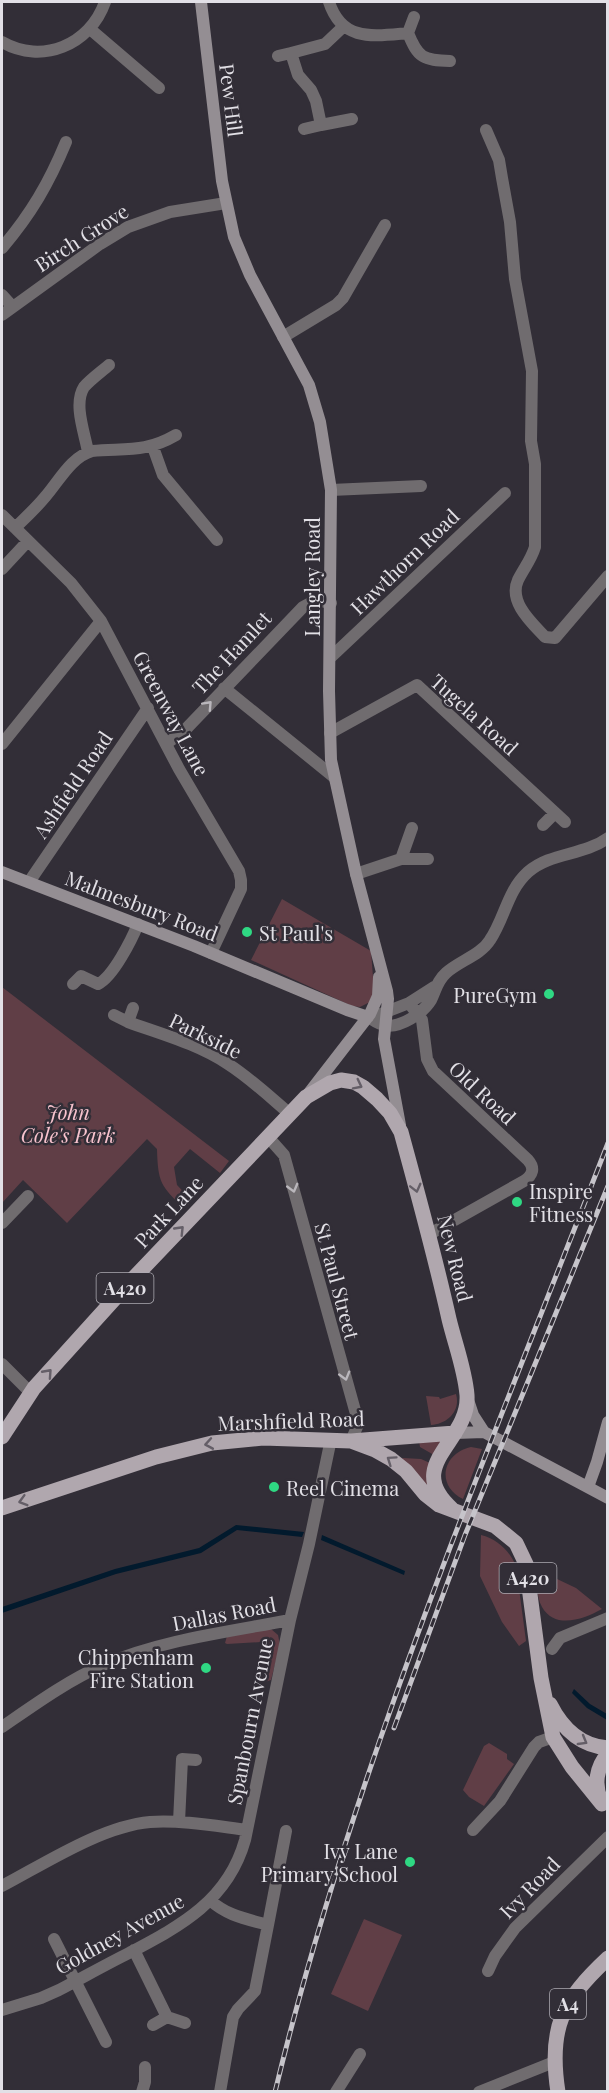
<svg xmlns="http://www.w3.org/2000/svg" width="609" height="2093" font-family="'Playfair Display',serif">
  <rect width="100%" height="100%" fill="#322e37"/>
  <path fill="#603e46" d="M282 899 371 951 374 990 370 1002 360 1007 352 1006 251 960Z
    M2 987 229 1161 220 1173 190 1149 174 1167 177 1185 192 1201 184 1209C161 1185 158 1184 157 1149L147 1139 67 1223 23 1180 2 1203Z
    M456 1394C461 1411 447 1424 431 1425L426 1396 439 1397 440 1399Z
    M440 1438 443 1443 434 1455 420 1447 419 1441Z
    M471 1447 482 1449 463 1499C435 1485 443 1453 471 1447Z
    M403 1458 421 1459 430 1463 431 1489 400 1460Z
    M481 1535C497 1539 509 1550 516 1566L526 1641 519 1646 502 1622 480 1576Z
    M536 1569 576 1588 602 1609C584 1619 555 1630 542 1607 536 1596 537 1581 536 1569Z
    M271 1629 278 1635 280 1645 271 1680 265 1682 261 1642 227 1644 225 1643 227 1636Z
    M489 1743 507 1754V1759L514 1764 484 1806 469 1797 463 1790 484 1746Z
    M364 1919 402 1935 368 2011 331 1994Z"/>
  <path fill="#021a2d" d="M236 1525 304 1532 302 1537 237 1530 201 1553 116 1574 2 1613V1607L115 1569 199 1548Z
    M322 1535 405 1571 404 1575 321 1540Z
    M574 1689 590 1704 607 1714V1720L587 1708 572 1693Z"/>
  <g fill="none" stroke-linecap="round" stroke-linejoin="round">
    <path stroke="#706c6f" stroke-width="12" d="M329 2C342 42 373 36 408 33
      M414 17 408 33C418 58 423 60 450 61
      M344 26 325 44 291 53 298 75 311 90 316 101 321 125 352 119
      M90 29 159 88
      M2 42C42 65 90 45 105 2
      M278 56 291 53
      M304 129 321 125
      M486 130 499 160 502 178 510 222 515 279 532 371 531 441 535 464V547C531 560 524 568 518 580 508 602 532 623 545 637L555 638 608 576
      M2 248C31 214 49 183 66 142
      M2 295 12 306
      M2 315 100 244 128 227 170 212 226 203
      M283 337 336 305 343 298 385 225
      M153 447 163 475 217 540
      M88 452C85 434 73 404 84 387 91 379 101 372 109 365
      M331 490 421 486
      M2 515 71 583 101 621 179 769 239 871 241 880V889L211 953
      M15 528C25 518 36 508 45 497 59 481 71 457 92 451 126 448 145 453 176 435
      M2 569 28 541
      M330 658 505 493
      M224 688 334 777
      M330 733 417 685 565 822
      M2 744 101 621
      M166 744 184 731 303 607 316 600 331 603
      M543 825 555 813
      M401 859H428
      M356 874 401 859 412 828
      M29 882 148 708
      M73 984 81 976 98 984C113 977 132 939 138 924
      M409 1003 422 1020 427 1059 433 1071 528 1160C535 1168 533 1175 524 1181L428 1235
      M133 1008 128 1022C161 1034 198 1044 228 1064 250 1078 270 1097 290 1114
      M114 1015 128 1022
      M378 1015 409 1003 434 987
      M368 1017C373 1020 378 1024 384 1025 400 1029 423 1013 431 1000 436 990 437 981 446 973 459 961 481 955 490 940 505 918 507 891 528 872 551 852 583 856 608 838
      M268 1137 284 1155 356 1414 357 1427 351 1441
      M2 1223 28 1196
      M2 1364 30 1392
      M552 1649 560 1638 608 1618
      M2 1727C34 1705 67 1681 103 1665 161 1640 227 1632 290 1620
      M179 1822 182 1759 196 1760
      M473 1830 500 1801 534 1747 539 1742 553 1737
      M2 1886C44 1864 102 1826 150 1822 182 1820 215 1826 247 1830
      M210 1900C227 1916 247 1919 268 1925L255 1991 238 2009 233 2017 220 2092
      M268 1925 286 1831
      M54 1939 106 2042
      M134 1950 167 2017
      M488 1971 495 1956 515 1928 608 1837
      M2 2010 41 1998 59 1990C82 1978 105 1965 129 1953 180 1926 228 1901 245 1840L290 1620 309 1544 331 1439
      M153 2025 167 2017 185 2023
      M142 2092 145 2082V2067
      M336 2092 360 2054
      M479 2092 554 2062"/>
    <path stroke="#948e93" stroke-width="12" d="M201 2 222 181 234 237 250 275 309 385 320 422 331 490 329 691 331 760 356 874 387 991 388 999 384 1039 400 1125
      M2 872 194 946 347 1010 368 1017
      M309 1093 370 1014 378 996 379 977
      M467 1397 473 1415 484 1432 608 1498
      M455 1433 484 1432
      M588 1487 597 1462 608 1422"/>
    <path stroke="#b0a7ae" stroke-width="15" d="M2 1437 34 1388 128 1284 306 1097 330 1083 341 1080 354 1082 363 1087 377 1099 390 1113 401 1132C418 1194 435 1256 449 1319 455 1344 465 1370 467 1395 470 1442 402 1464 452 1509
      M351 1441 375 1450 391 1459 406 1471 425 1494 439 1505 495 1526 516 1543 526 1564 541 1678 553 1737 572 1767 602 1804
      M2 1508 156 1457 212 1443 263 1438 351 1441 455 1433
      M550 1704C562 1728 580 1746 608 1748
      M601 1801C594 1785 596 1767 608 1754
      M558 2092C548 2028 562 2001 608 1958"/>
    <g stroke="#c6c4ca" stroke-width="5">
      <path id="rail" d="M394 1728 465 1535 608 1186
        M275 2092C354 1765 487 1456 608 1143"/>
    </g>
    <use href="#rail" stroke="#322e37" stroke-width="3" stroke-dasharray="9" stroke-linecap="butt"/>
  </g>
  <defs><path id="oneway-chevron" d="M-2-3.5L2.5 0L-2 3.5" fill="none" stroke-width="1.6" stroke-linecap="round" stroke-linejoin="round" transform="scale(1.5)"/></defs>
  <g stroke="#bab7bc">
    <use href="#oneway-chevron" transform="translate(208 705) rotate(-47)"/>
    <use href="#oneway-chevron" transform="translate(293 1188) rotate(75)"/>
    <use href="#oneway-chevron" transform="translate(345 1376) rotate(74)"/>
  </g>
  <g stroke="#645e67">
    <use href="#oneway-chevron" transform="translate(358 1085) rotate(27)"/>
    <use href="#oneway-chevron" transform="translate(416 1188) rotate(76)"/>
    <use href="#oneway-chevron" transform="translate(180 1230) rotate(-46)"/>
    <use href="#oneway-chevron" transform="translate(48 1373) rotate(-48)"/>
    <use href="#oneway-chevron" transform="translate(209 1444) rotate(170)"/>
    <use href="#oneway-chevron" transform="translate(391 1460) rotate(-145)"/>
    <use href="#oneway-chevron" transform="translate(23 1501) rotate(164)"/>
    <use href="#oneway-chevron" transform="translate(583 1741) rotate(30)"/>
  </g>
  <g fill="#2fd883" stroke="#322e37" stroke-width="2">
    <circle cx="247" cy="932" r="6"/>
    <circle cx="549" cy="994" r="6"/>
    <circle cx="517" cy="1202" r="6"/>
    <circle cx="274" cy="1487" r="6"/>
    <circle cx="206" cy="1668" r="6"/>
    <circle cx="410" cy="1862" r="6"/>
  </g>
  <g text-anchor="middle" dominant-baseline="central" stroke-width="5" stroke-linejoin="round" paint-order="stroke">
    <g fill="#322e37" stroke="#adabb2" stroke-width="1.5">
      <rect x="96.5" y="1273" width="57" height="30" rx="4.5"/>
      <rect x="499.5" y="1563" width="57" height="30" rx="4.5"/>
      <rect x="550" y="1989" width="36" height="30" rx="4.5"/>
    </g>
    <g font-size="18" font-weight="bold" fill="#e2e0e6">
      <text x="125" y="1288">A420</text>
      <text x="528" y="1578">A420</text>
      <text x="568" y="2004">A4</text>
    </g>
    <g font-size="20" fill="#e2e0e6" stroke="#322e37">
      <text transform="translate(232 100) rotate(83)">Pew Hill</text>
      <text transform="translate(81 237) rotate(-33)">Birch Grove</text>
      <text transform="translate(404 561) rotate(-44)">Hawthorn Road</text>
      <text transform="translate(311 577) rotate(-90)">Langley Road</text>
      <text transform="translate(231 652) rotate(-47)">The Hamlet</text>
      <text transform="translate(172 713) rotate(62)">Greenway Lane</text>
      <text transform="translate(475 714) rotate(42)">Tugela Road</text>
      <text transform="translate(72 784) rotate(-56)">Ashfield Road</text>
      <text transform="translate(142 905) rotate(21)">Malmesbury Road</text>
      <text transform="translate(206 1035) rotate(26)">Parkside</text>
      <text transform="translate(483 1092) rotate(43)">Old Road</text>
      <text transform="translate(168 1211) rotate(-47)">Park Lane</text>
      <text transform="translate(456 1258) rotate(76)">New Road</text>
      <text transform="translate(338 1281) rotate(75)">St Paul Street</text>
      <text transform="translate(291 1420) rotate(-2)">Marshfield Road</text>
      <text transform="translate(224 1613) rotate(-11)">Dallas Road</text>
      <text transform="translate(249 1721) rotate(-79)">Spanbourn Avenue</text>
      <text transform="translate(529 1887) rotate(-46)">Ivy Road</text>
      <text transform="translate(119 1933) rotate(-29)">Goldney Avenue</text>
    </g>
    <g font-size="20" fill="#e2e0e6" stroke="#322e37" text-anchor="start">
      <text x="259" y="932">St Paul's</text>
      <text x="537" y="994" text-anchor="end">PureGym</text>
      <text x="529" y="1190">Inspire<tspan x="529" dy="23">Fitness</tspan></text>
      <text x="286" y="1487">Reel Cinema</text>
      <text x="194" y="1656" text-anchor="end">Chippenham<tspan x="194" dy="23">Fire Station</tspan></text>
      <text x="398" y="1850" text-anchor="end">Ivy Lane<tspan x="398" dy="23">Primary School</tspan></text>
    </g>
    <g font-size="20" font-style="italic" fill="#f8c3ce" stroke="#322e37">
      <text x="68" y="1111">John<tspan x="68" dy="23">Cole's Park</tspan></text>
    </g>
  </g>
  <rect width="609" height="2093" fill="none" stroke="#e2e0e6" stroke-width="6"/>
</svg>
